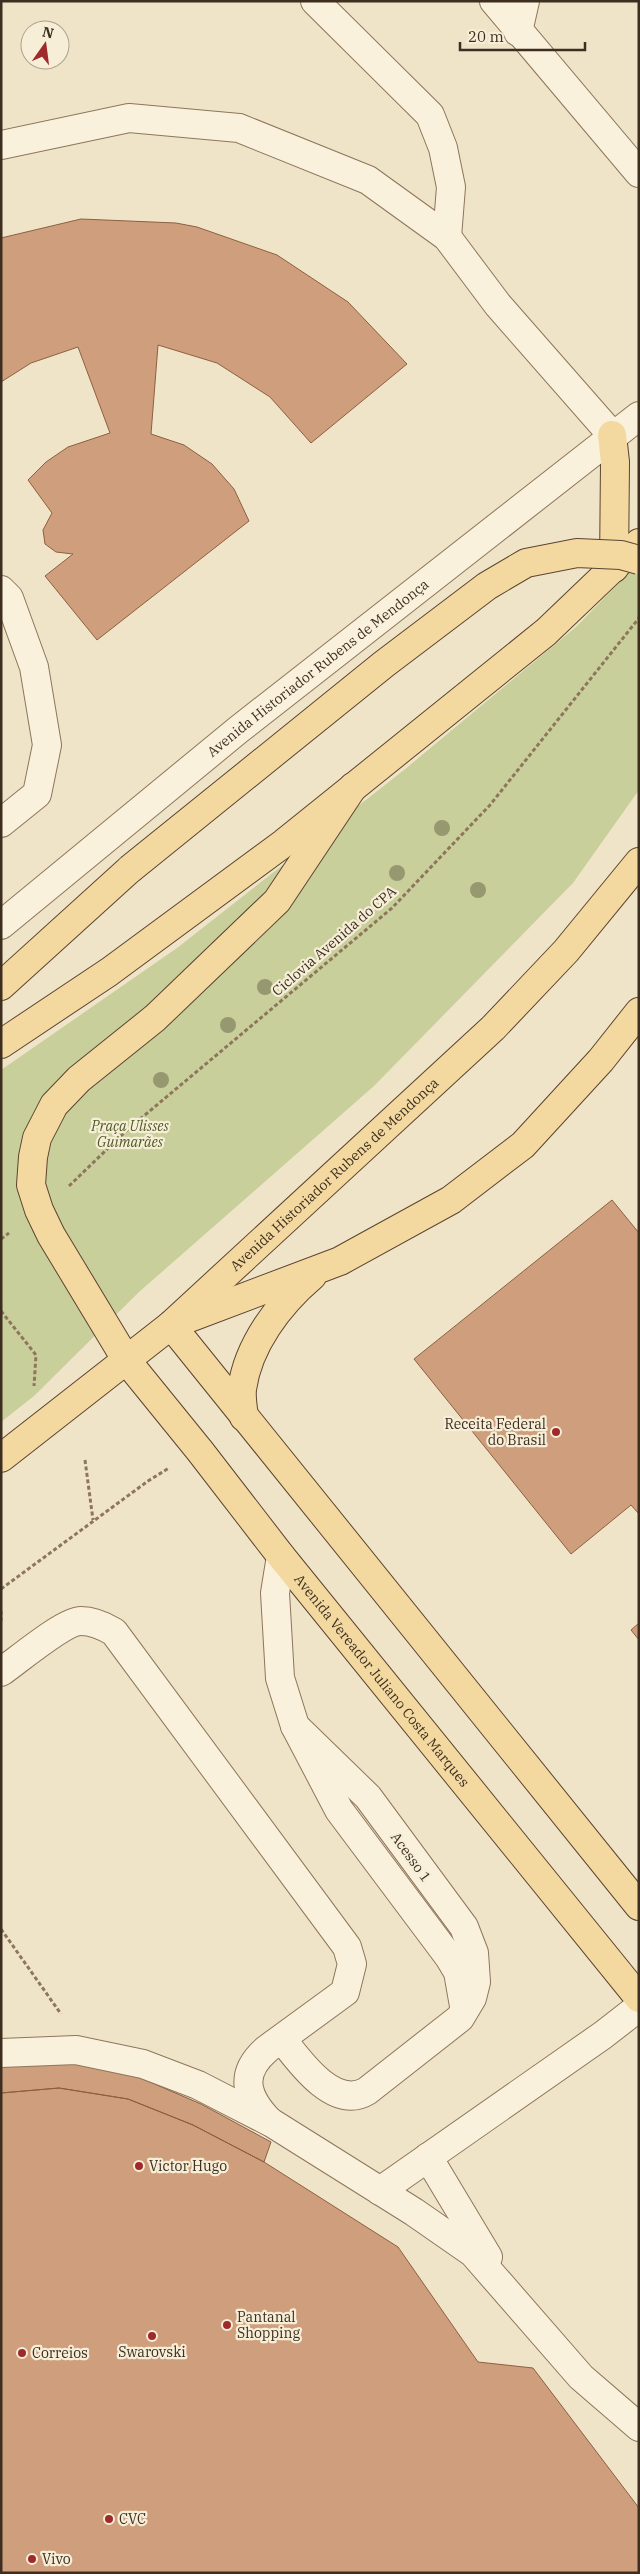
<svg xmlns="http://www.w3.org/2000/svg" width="640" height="2574" font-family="'IBM Plex Serif',serif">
  <rect width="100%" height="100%" fill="#f0e4c8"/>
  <path fill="#c9cf9b" d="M639 562V790L573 883 374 1086 139 1292 34 1396 1 1422V1070L177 948 404 770 576 627Z"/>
  <path fill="#cf9f7d" stroke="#8d5f41" d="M81 219 176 223 197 227 277 255 348 302 407 364 311 443 270 397 217 363 158 345 151 434 184 445 212 464 234 489 249 521 97 640 45 576 73 554 56 552 45 544 43 530 52 513 28 480 46 462 68 447 110 433 78 347 31 363 1 382V238Z
    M612 1200 639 1233V1514L631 1505 571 1554 414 1359Z
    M639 1623V1640L631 1630Z
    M60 2061 136 2076 201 2104 271 2142 264 2162 193 2125 128 2099 59 2088 1 2093V2067Z
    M59 2088 128 2099 193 2125 264 2162 398 2247 478 2362 533 2368 639 2508V2573H1V2093Z"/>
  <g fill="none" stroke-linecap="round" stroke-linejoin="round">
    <g stroke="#8d765c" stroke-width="30">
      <g id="minor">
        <path d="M315 1 430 115 443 148 451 187 447 237"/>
        <path d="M494 1 639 173"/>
        <path d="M518 32 525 1"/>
        <path d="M1 145 129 118 239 128 368 180 447 237 498 305 612 435"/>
        <path d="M1 590 9 598 34 667 47 745 37 794 1 823"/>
        <path id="s1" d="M1 925 238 730 639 416"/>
        <path d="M281 1556 275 1593 280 1678 295 1726 339 1810 449 1957 458 1972 464 2006"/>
        <path d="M1 1672C17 1661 64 1621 81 1621 93 1621 104 1626 114 1632L347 1947 352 1964 345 1992 267 2049C239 2073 245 2096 269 2121"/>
        <path d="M282 2039C299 2061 334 2111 367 2091L460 2018 472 1998 476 1982 474 1953 464 1927 368 1797 295 1726"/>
        <path d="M1 2053 76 2050 143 2064 198 2085 272 2123 414 2212 473 2253 581 2377 639 2427"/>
        <path d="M428 2157 488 2257"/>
        <path d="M380 2191 603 2035 639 2007"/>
      </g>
    </g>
    <g stroke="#5b4430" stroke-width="30">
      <g id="major">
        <path d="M612 435 615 462 614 568"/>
        <path id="s2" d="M353 787 277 901 155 1018 79 1079 54 1105 37 1138 33 1157 31 1185 39 1210 51 1235 127 1361 200 1451 281 1556 639 1998"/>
        <path d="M1 986 130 869"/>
        <path d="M1 1044 109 972 284 843 546 632 639 543"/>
        <path d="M184 1320 340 1261 451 1200 523 1145 601 1060 639 1012"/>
        <path d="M171 1325 639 1906"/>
        <path d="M244 1417C243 1408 241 1398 242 1389 248 1345 279 1304 312 1276"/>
        <path id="s3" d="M1 1458 171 1325 493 1028 566 951 639 862"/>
      </g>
    </g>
    <path stroke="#8d765c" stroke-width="3" stroke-dasharray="4 2.5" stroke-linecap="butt" d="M69 1186 127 1130 392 908 490 805 639 618
      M1 1239 9 1233
      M1 1311 36 1355 34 1386
      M85 1460 93 1520
      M1 1589 148 1481 169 1468
      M1 1611V1621
      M1 1929 61 2014"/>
    <use href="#minor" stroke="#faf1dc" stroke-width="28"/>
    <use href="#major" stroke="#f3d9a0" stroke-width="28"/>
    <g stroke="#5b4430" stroke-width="30" stroke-linecap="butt">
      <path id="major-bridge" d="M130 869 384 664 487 586 526 563 577 553 621 555 639 560"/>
    </g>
    <use href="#major-bridge" stroke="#f3d9a0" stroke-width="28"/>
  </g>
  <g fill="#96986f">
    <circle cx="442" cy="828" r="8"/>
    <circle cx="397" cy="873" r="8"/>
    <circle cx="478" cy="890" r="8"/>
    <circle cx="265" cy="987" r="8"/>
    <circle cx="228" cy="1025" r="8"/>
    <circle cx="161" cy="1080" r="8"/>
  </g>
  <g fill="#9e2a2b" stroke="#f7eed8" stroke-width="2">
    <circle cx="556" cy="1432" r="5"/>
    <circle cx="139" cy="2166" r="5"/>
    <circle cx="227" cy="2325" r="5"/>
    <circle cx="152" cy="2336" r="5"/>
    <circle cx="22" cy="2353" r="5"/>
    <circle cx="109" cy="2519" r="5"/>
    <circle cx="32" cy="2559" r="5"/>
  </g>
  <g text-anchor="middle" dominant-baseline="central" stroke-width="4.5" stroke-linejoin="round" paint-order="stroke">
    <g font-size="14" fill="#3d2e20" stroke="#f7eed8">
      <text stroke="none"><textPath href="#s1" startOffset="408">Avenida Historiador Rubens de Mendonça</textPath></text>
      <text transform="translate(334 941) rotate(-41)">Ciclovia Avenida do CPA</text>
      <text stroke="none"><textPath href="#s3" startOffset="438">Avenida Historiador Rubens de Mendonça</textPath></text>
      <text stroke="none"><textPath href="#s2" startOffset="1134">Avenida Vereador Juliano Costa Marques</textPath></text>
      <text transform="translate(411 1857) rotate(54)">Acesso 1</text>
    </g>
    <g font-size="14" font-style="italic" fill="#4d5a26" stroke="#f7eed8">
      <text x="130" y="1126">Praça Ulisses<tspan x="130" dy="16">Guimarães</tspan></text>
    </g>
    <g font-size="14" fill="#3d2e20" stroke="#f7eed8" text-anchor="start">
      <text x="546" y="1424" text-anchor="end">Receita Federal<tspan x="546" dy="16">do Brasil</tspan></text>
      <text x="149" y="2166">Victor Hugo</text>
      <text x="237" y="2317">Pantanal<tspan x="237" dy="16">Shopping</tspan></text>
      <text x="152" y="2352" text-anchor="middle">Swarovski</text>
      <text x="32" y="2353">Correios</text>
      <text x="119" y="2519">CVC</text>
      <text x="42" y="2559">Vivo</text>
    </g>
  </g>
  <rect width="640" height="2574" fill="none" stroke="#3d2e20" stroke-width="5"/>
  <g transform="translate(45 45) rotate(14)"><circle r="24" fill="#f7eed8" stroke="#ada18e"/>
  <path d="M0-4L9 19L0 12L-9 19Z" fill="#9e2a2b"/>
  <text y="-8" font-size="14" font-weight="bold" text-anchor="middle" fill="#3d2e20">N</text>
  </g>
  <path d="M460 42v8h125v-8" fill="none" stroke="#3d2e20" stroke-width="2.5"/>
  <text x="468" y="42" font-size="15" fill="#3d2e20" stroke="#f7eed8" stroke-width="4" paint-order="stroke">20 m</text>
</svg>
